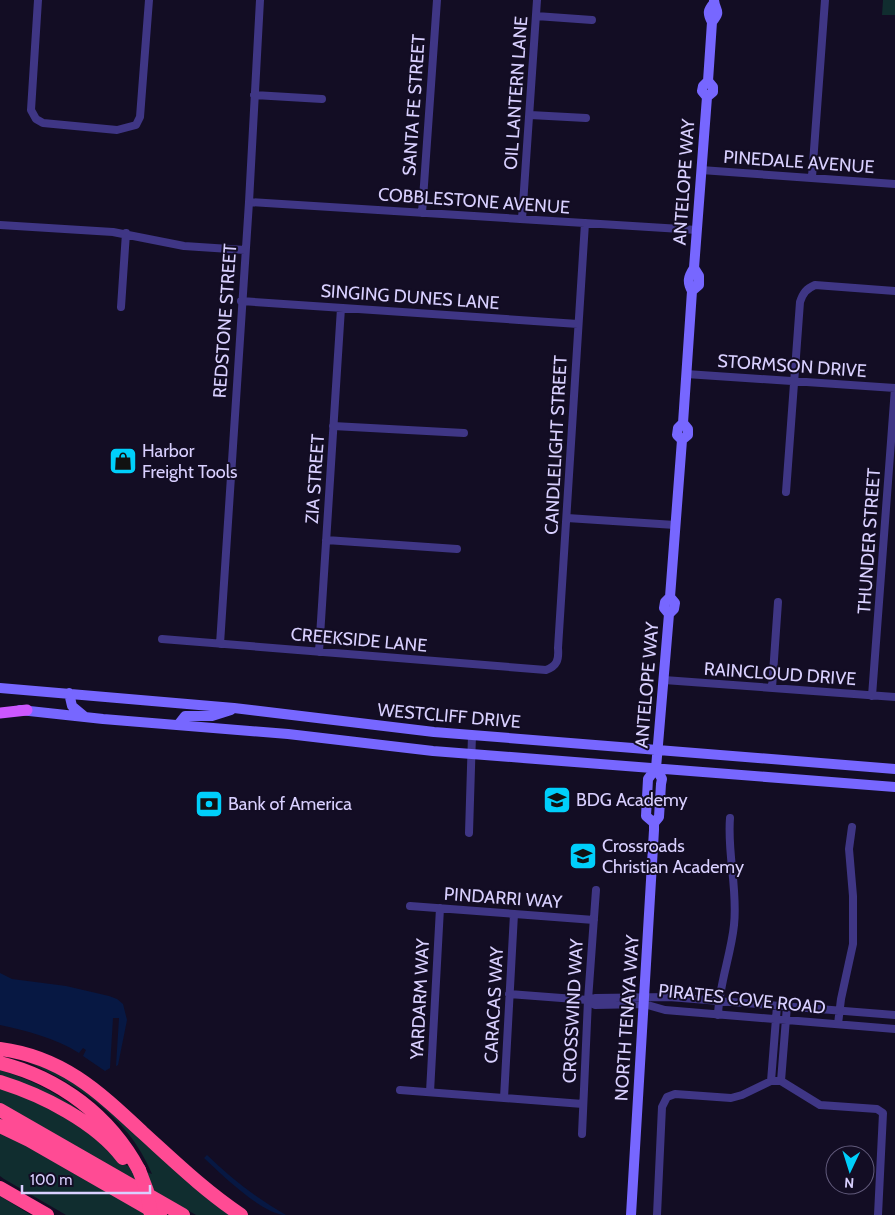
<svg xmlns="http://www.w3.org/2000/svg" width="895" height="1215" font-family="Cabin,sans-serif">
  <rect width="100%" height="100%" fill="#130d24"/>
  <path fill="#102d2f" d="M883 0H895V15H882Z
    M14 1056 25 1058 77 1082 232 1215H196L0 1103V1088L27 1098 75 1123 100 1142 120 1163 152 1174C127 1113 72 1081 14 1056Z
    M0 1070C37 1081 66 1098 94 1122L43 1092 0 1075Z
    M0 1116 150 1215H66L4 1179 0 1176Z
    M0 1196 31 1215H0Z"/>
  <path fill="#071843" d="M0 973 12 979 66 986 109 996 117 999 123 1004 127 1020 118 1065 116 1066 119 1018H113L110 1068 105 1071 83 1056 86 1050 83 1048 79 1053C56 1038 27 1031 0 1025Z
    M207 1155C231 1178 256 1198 286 1215 263 1215 221 1174 204 1158Z"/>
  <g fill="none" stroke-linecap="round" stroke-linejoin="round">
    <path stroke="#3f3685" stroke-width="8" d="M38 0 31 110 36 119 43 123 117 130 136 125 140 117 149 0
      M536 16 592 20
      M254 95 322 99
      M530 115 586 118
      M701 170 895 184
      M812 177 825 0
      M249 202 697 230
      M422 213 437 0
      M522 219 537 0
      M0 225 113 232 184 246 245 250
      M241 301 578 324
      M121 307 126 233
      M686 374 895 388 872 696
      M333 426 464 433
      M786 492 800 302C803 293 806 289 815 285L895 291
      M567 518 675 525
      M326 540 457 549
      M162 639 546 670C557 666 559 660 558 648L585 223
      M220 644 249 202 260 0
      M319 652 341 308
      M664 680 895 697
      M772 688 778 602
      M469 833 472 735
      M410 906 594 920
      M509 994 588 1000 595 998 669 997 895 1015
      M588 1000 595 1005 644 1004 665 1010 895 1029
      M718 1015C719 984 731 955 734 925 738 889 727 854 730 818
      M838 1024 841 999 853 944V896L849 849 852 827
      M771 1081 777 1006
      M781 1081 787 1006
      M400 1090 583 1104
      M430 1092 440 908
      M504 1098 514 914
      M582 1134 588 1000 596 890
      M657 1215 662 1107 667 1097 675 1094 731 1098 742 1095 771 1081H781L820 1105 877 1109 883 1113 878 1215"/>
    <path stroke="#7767ff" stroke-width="10" d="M712 22C707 13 708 10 714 3
      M707 97 713 92V87L708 81
      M692 291 699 285V276L694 268
      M682 440 688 435V429L683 423
      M669 614 664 608 665 602 670 597
      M0 688 234 708 434 732 895 769
      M69 693 72 706 84 716
      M20 710 103 719 288 734 433 751 895 787
      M178 725 185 716H212L231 710
      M654 823 646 816 648 779 656 768
      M631 1215 654 830V823L659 817 661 784 662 779 656 768 669 614 674 609 675 603 670 597 682 440 677 435 678 428 683 423 692 291C687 282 688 277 694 268L707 97 702 91 703 86 708 81 712 22C722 10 715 12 714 0"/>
    <path stroke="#cd57ff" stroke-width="11" d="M0 713 27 710"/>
    <path stroke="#ff4b94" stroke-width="14" d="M0 1049C62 1057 98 1091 142 1132 174 1161 205 1191 241 1215
      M0 1063C60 1078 110 1116 139 1170
      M0 1082C42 1095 96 1122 123 1158
      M0 1110 183 1215
      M0 1126 29 1140 160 1215
      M0 1188 47 1215"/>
    <path stroke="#ff4b94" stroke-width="14" d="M139 1170 147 1191 151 1215"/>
  </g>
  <defs>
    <g id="shop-square" transform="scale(1.4375)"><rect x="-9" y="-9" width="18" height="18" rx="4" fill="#00cffb" stroke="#130d24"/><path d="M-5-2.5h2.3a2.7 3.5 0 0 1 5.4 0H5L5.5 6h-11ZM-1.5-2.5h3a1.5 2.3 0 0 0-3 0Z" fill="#111"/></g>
    <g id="school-square" transform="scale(1.4375)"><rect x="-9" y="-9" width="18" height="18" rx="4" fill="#00cffb" stroke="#130d24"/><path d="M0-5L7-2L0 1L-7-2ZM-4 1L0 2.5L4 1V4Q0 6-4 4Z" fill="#111"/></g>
    <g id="bank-square" transform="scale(1.4375)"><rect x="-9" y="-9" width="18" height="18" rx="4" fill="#00cffb" stroke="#130d24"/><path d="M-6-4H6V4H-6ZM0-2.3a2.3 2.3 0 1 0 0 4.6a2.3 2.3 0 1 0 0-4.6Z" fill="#111"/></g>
  </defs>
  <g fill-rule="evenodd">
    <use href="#shop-square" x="123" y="461"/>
    <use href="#school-square" x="557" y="800"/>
    <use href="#bank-square" x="209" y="804"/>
    <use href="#school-square" x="583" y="856"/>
  </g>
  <g text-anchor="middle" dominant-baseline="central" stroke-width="4" stroke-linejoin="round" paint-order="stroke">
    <g font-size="18" fill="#d9d0ff" stroke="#130d24">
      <text transform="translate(516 93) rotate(-86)">OIL LANTERN LANE</text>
      <text transform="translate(414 105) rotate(-86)">SANTA FE STREET</text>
      <text transform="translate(799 162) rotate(4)">PINEDALE AVENUE</text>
      <text transform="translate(684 182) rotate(-86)">ANTELOPE WAY</text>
      <text transform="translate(474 201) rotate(4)">COBBLESTONE AVENUE</text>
      <text transform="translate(410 297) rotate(4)">SINGING DUNES LANE</text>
      <text transform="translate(225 321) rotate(-86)">REDSTONE STREET</text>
      <text transform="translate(792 366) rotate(4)">STORMSON DRIVE</text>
      <text transform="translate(556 445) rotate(-87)">CANDLELIGHT STREET</text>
      <text transform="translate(315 479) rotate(-86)">ZIA STREET</text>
      <text transform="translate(869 541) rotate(-86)">THUNDER STREET</text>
      <text transform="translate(359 640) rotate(5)">CREEKSIDE LANE</text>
      <text transform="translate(780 674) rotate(4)">RAINCLOUD DRIVE</text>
      <text transform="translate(647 685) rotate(-85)">ANTELOPE WAY</text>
      <text transform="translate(449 716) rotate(5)">WESTCLIFF DRIVE</text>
      <text transform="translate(503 898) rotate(4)">PINDARRI WAY</text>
      <text transform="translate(420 999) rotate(-87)">YARDARM WAY</text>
      <text transform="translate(742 999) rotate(6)">PIRATES COVE ROAD</text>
      <text transform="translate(494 1005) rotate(-87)">CARACAS WAY</text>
      <text transform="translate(573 1011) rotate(-87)">CROSSWIND WAY</text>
      <text transform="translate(627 1018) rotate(-86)">NORTH TENAYA WAY</text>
    </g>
    <g font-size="18" fill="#d9d0ff" stroke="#130d24" text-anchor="start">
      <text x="142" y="451">Harbor<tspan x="142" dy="21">Freight Tools</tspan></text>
      <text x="576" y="800">BDG Academy</text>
      <text x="228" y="804">Bank of America</text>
      <text x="602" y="846">Crossroads<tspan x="602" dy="21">Christian Academy</tspan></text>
    </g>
  </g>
  <g transform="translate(850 1170) rotate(184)"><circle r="24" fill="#130d24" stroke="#625b7c"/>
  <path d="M0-4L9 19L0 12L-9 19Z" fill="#00cffb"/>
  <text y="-8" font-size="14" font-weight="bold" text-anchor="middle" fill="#d9d0ff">N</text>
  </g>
  <path d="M22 1185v8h128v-8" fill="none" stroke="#d9d0ff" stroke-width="2.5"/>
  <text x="30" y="1185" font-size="15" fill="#d9d0ff" stroke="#130d24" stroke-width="4" paint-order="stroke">100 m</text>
</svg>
